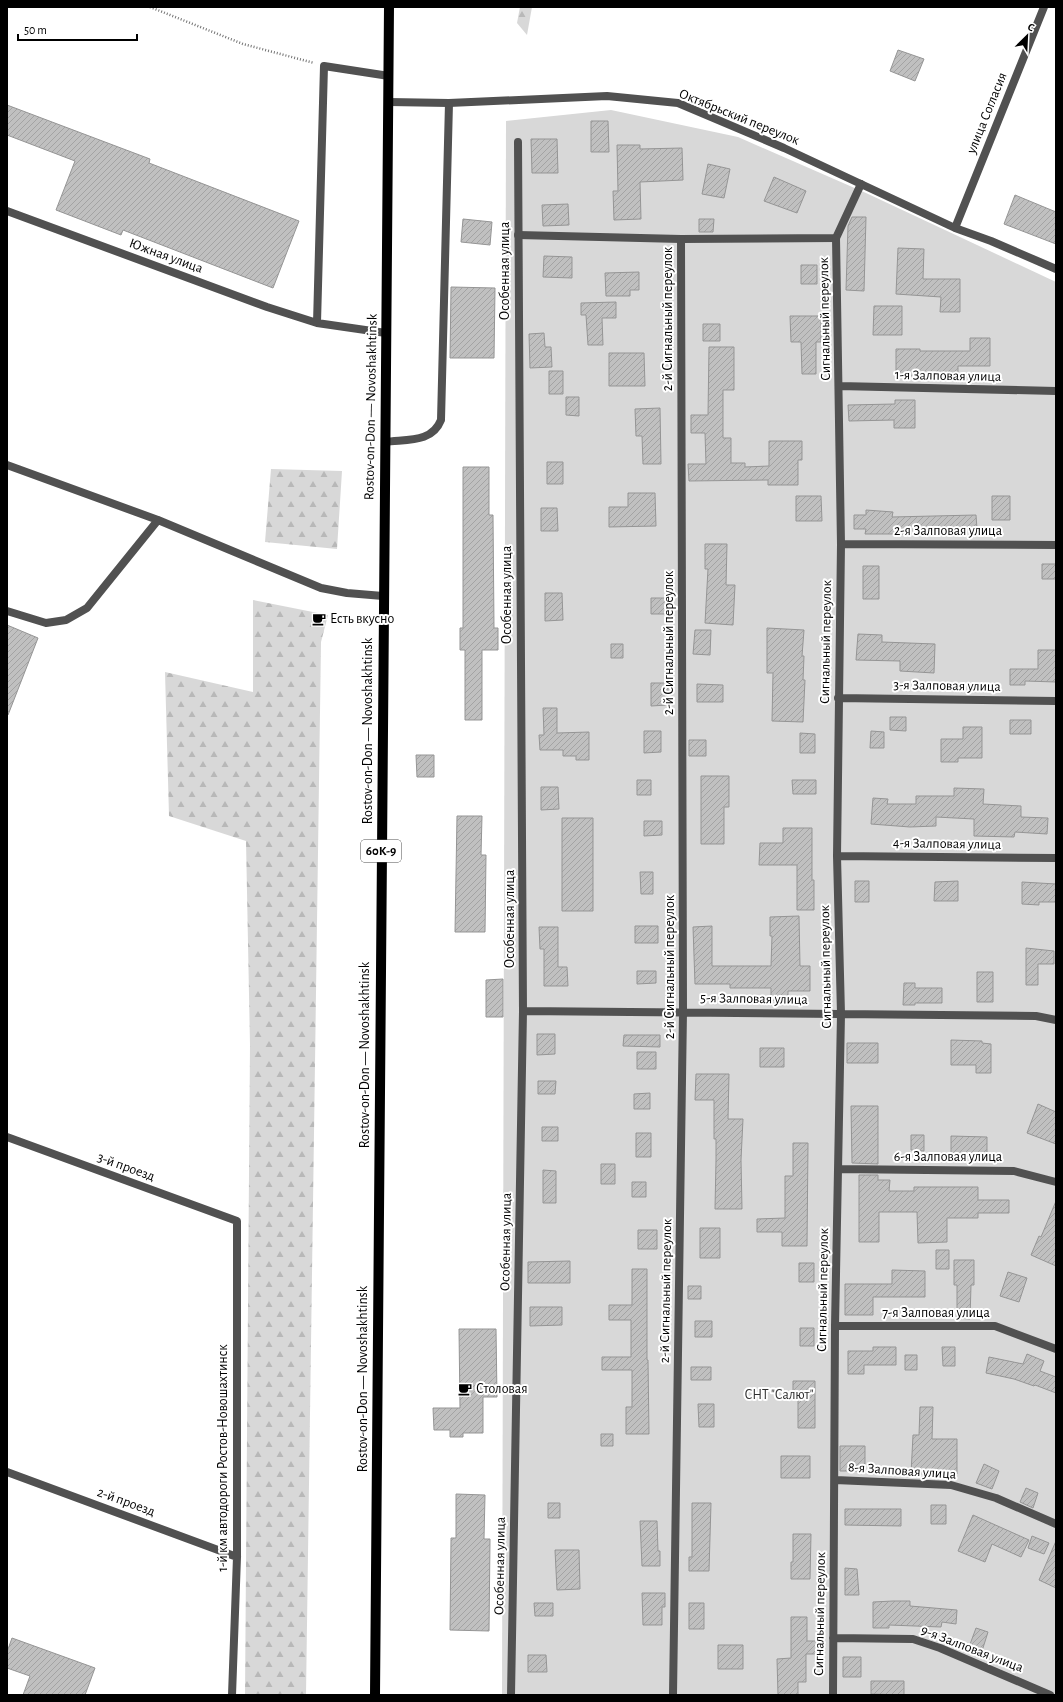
<svg xmlns="http://www.w3.org/2000/svg" width="1063" height="1702" font-family="'Alegreya Sans',sans-serif">
  <defs>
    <pattern id="forest-firs" width="22" height="20" patternUnits="userSpaceOnUse"><rect width="22" height="20" fill="#d8d8d8"/><path d="M5 1l3.5 6h-7zM16 11l3.5 6h-7z" fill="#b8b8b8"/></pattern>
    <pattern id="building-hatch" width="6" height="6" patternUnits="userSpaceOnUse"><rect width="6" height="6" fill="#c0c0c0"/><path d="M-1 1l2-2M0 6l6-6M5 7l2-2" fill="none" stroke="#a3a3a3"/></pattern>
  </defs>
  <rect width="100%" height="100%" fill="#fff"/>
  <path fill="url(#forest-firs)" d="M520 7H532L527 35 517 23Z
    M271 469 342 471 337 549 265 542Z
    M253 600 328 615 321 642 306 1695H245L250 1045 246 841 169 816 165 672 253 692Z"/>
  <path fill="#d8d8d8" d="M611 110 738 137 866 193 1056 282V1695H502L506 121Z"/>
  <path fill="url(#building-hatch)" stroke="#959595" d="M898 50 924 59 915 81 890 71Z
    M7 105 150 159 149 163 299 221 273 288 123 230 121 235 56 210 75 161 7 135Z
    M591 121H608L609 152H591Z
    M531 139H557L558 173H532Z
    M617 145H640V149L682 148 683 180 640 182 641 219 614 220 613 191H618Z
    M708 164 730 169 724 198 702 194Z
    M774 177 806 191 797 213 764 201Z
    M1015 195 1056 212V244L1004 224Z
    M568 204 569 225 543 226 542 205Z
    M852 217H866L864 291 846 290 848 226Z
    M463 219 492 222 490 245 461 242Z
    M699 219H714L713 232H699Z
    M898 248 924 249 923 279H960V312H940L941 297 896 294Z
    M544 256 572 257V278L543 277Z
    M801 265H817V284H801Z
    M639 272V290H630V296H606L605 273Z
    M451 287 495 288 494 358H450Z
    M616 302V318H602L603 345H588L586 315H581V303Z
    M874 306H902V335H873Z
    M790 316H821V342H816V374H802L801 342H791Z
    M703 324H720V341H703Z
    M544 333 545 347H551L552 367 530 368 529 334Z
    M970 338H990V366H958V376H896V349H920V351H970Z
    M709 347H734V390H723V438H731V463H745V467L769 466V441H802V460H798V485H768V480L689 481 688 464H706L705 433H691V415H708Z
    M609 353H644L645 386H609Z
    M549 371H563V394H549Z
    M566 397H579V416L566 415Z
    M895 400H915V428H894V420L849 421 848 405 895 404Z
    M660 408 661 464H643L642 436H636L635 409Z
    M547 462H563V484H547Z
    M463 467H489V515H493L494 628H498V650H482V720H465V650H460V628H463Z
    M628 493H655L656 526 609 527V507H628Z
    M796 496H821L822 521H796Z
    M992 496H1010V520H992Z
    M541 508H557L558 531H541Z
    M866 510 893 512 892 517 976 515 977 529 927 531 926 534H865L866 529H854V515H866Z
    M705 544H727L726 585H735L733 625 705 623 708 569H705Z
    M1042 564H1056V579H1042Z
    M863 566H879V599H863Z
    M545 593H562L563 620 545 621Z
    M651 598H667V614H651Z
    M7 625 38 638 8 715H7Z
    M767 628 804 630 802 656H804L803 680H805L803 722 772 721 773 673H767Z
    M695 630H711L710 655 693 654Z
    M858 634 882 635V642L935 644 934 673 900 671V661L856 660Z
    M611 644H623V658H611Z
    M1038 650H1056V682L1025 681V685H1010V669H1038Z
    M651 683H668V705L651 706Z
    M697 684 723 685V702H697Z
    M543 708H557V733L589 732V760H576V756H563V750H540L539 735H544Z
    M890 717H906V731L890 730Z
    M1010 720H1031V734H1010Z
    M963 727H982V758H958V762H941V739H963Z
    M644 731H661V752L644 753Z
    M871 731 884 732V748H870Z
    M800 733 815 734V753H800Z
    M689 740H706V756H689Z
    M416 755H434V777H417Z
    M701 776H729V807H724V844H701Z
    M637 780H651V795H637Z
    M792 780H816V794H793Z
    M541 787H558L559 809 541 810Z
    M954 788 984 789 983 804 1021 806V817L1048 818 1047 834 1015 832 1014 837 974 836V819L936 817V826L910 827 871 824 873 798 888 799 887 804H916V796H954Z
    M457 816H482L481 855H486L485 932H455Z
    M562 818H593V911H562Z
    M644 821H662V835L644 836Z
    M783 828H812V880H814V910H797V865H759L760 843H783Z
    M640 872H653V894H641Z
    M855 881H869V902H855Z
    M958 881V901H934L935 882Z
    M1022 882 1056 884V902H1039V905L1022 904Z
    M799 916 800 966H810V991H788V1001L771 1000V988H730V984H695L693 927 712 926V966H771L772 936H770V917Z
    M635 926H658V943H635Z
    M539 927H558V967H567L568 986H544V949H540Z
    M1026 948 1054 951V964H1038V985H1026Z
    M637 971H656V983L637 984Z
    M977 972H993V1002H977Z
    M503 979V1017H486V980Z
    M904 983H915V988H942V1003H915V1005H903Z
    M537 1034H555V1054L537 1055Z
    M624 1035H660V1047L623 1046Z
    M951 1040 982 1041V1043L991 1044V1073H976V1065H951Z
    M847 1043H878V1063H847Z
    M760 1048H784V1067H760Z
    M637 1052H656V1069H637Z
    M696 1074H729L728 1119H743L741 1160 742 1209H715L716 1160V1139H714V1100H695Z
    M538 1081H556L555 1094H538Z
    M650 1093V1109H634V1094Z
    M1038 1104 1056 1112V1144L1027 1133Z
    M851 1106H878V1164L852 1163Z
    M542 1127H558V1141H542Z
    M636 1133H651V1157H636Z
    M911 1135H924V1151L911 1150Z
    M951 1136 987 1137V1157L951 1156Z
    M793 1143H808L807 1246H782V1232H757V1219L785 1218V1176H793Z
    M601 1164H615V1184H601Z
    M543 1170 556 1171V1203H543Z
    M859 1175H878V1180H890L889 1191H914V1187H978V1200H1009V1213H978V1218H947V1242L918 1243 917 1212H879V1242H859Z
    M632 1182H646V1197H632Z
    M1056 1201V1266L1031 1255 1039 1236 1041 1237Z
    M700 1228H720V1258H700Z
    M638 1230H657V1249H638Z
    M936 1250H949V1269H936Z
    M954 1260H974V1285H971L970 1319 957 1318V1285H954Z
    M570 1261V1283H528V1262Z
    M799 1263H814V1282H799Z
    M632 1269H647V1360H648L649 1434H626V1407H632V1370H602V1357H631V1320H609V1305H632Z
    M892 1270 925 1271V1297H873V1315H845V1284H892Z
    M1008 1272 1027 1278 1019 1302 1000 1296Z
    M688 1286H701V1299H688Z
    M530 1307H562V1325L530 1326Z
    M695 1321H712V1337H695Z
    M800 1328H814V1346H800Z
    M459 1329H496L497 1397H483V1433H463V1437H450V1430H434L433 1408H460Z
    M873 1347H896V1365H864V1374H848V1351H873Z
    M942 1347H955V1366H943Z
    M1027 1354 1044 1361 1040 1371 1056 1377V1393L1035 1385 1034 1386 1014 1379 986 1373 989 1357 1023 1364Z
    M905 1355H917V1370H905Z
    M691 1367H711V1380H691Z
    M793 1381H815V1428H798V1399H793Z
    M698 1404H714V1427H699Z
    M920 1407H933L932 1439H957V1474H911L913 1435H919Z
    M601 1434H613V1446H601Z
    M840 1446H865V1471H840Z
    M781 1456H810V1478H781Z
    M984 1464 999 1471 992 1489 976 1483Z
    M1026 1488 1038 1493 1033 1508 1020 1502Z
    M456 1494 485 1495 484 1539H490L489 1631 450 1630 451 1538H456Z
    M548 1503H560V1518H548Z
    M692 1503H711L709 1571H689V1557H692Z
    M931 1505H946V1524H931Z
    M845 1509H901V1526L845 1525Z
    M973 1515 1029 1540 1021 1557 992 1544 985 1562 958 1551Z
    M640 1521H657L658 1551H660V1566H642Z
    M793 1534H811L810 1579H791V1562H793Z
    M1032 1536 1049 1543 1044 1554 1028 1548Z
    M1056 1541V1588L1039 1580Z
    M555 1550H579L580 1589 557 1590Z
    M845 1568 857 1569 859 1595H845Z
    M642 1593H665V1607H662V1625H643Z
    M893 1601H910V1606L957 1610 956 1624 942 1622 941 1627 889 1625V1628H873V1602Z
    M534 1603H553V1616H535Z
    M689 1603H704V1629H689Z
    M791 1617H807V1641H821V1654H806V1682H798V1695H778L777 1659 791 1658Z
    M976 1628 988 1632 982 1651 969 1647Z
    M12 1638 95 1668 85 1695H23L30 1676 7 1668V1652Z
    M718 1645H743V1669H718Z
    M528 1655H546L547 1672H528Z
    M843 1657H861V1677H843Z
    M871 1681H904V1695L871 1694Z"/>
  <g fill="none" stroke-linecap="round" stroke-linejoin="round">
    <path stroke="#737373" stroke-width="2.5" stroke-dasharray="1 2" stroke-linecap="butt" d="M150 7 243 44 314 63"/>
    <path stroke="#515151" stroke-width="8" d="M518 235 681 239 836 238 861 184
      M385 442C407 439 432 443 441 420L449 103"/>
    <path stroke="#515151" stroke-width="8" d="M389 102 449 103 607 96 678 103 784 148 955 228 991 241 1056 269
      M7 211 267 307 317 323 386 333
      M955 228 1044 7
      M317 323 324 66 389 76
      M839 386 1056 391
      M7 465 158 520 321 588 347 593 383 596
      M841 544 1056 545
      M7 611 46 623 66 620 87 608 158 520
      M838 698 1056 701
      M837 856 1056 858
      M523 1011 1036 1016 1056 1020
      M7 1137 237 1221V1557L232 1695
      M839 1169 1014 1171 1056 1182
      M835 1326H995L1056 1349
      M7 1472 237 1557
      M835 1480 951 1485 996 1498 1056 1524
      M833 1638 913 1639 940 1648 1050 1695
      M511 1695 523 1011 518 142
      M673 1695 683 1011 681 239
      M833 1695 835 1326 841 1014 837 856 841 544 836 238"/>
    <path stroke="#000" stroke-width="10" d="M375 1695 389 7"/>
  </g>
  <defs>
    <g id="cafe-bare" transform="scale(1.08)"><path d="M-5.5-4.5H6V0H3Q3 3.5 0 3.5H-2.5Q-5.5 3.5-5.5 0ZM3-3.2v2h1.7v-2ZM-6 4.5H4V6H-6Z" fill="#000" stroke="#fff" stroke-width="2.5" paint-order="stroke"/></g>
  </defs>
  <g fill-rule="evenodd">
    <use href="#cafe-bare" x="319" y="619"/>
    <use href="#cafe-bare" x="465" y="1389"/>
  </g>
  <g text-anchor="middle" dominant-baseline="central" stroke-width="4" stroke-linejoin="round" paint-order="stroke">
    <rect fill="#fff" stroke="#4c4c4c" stroke-width="1" x="361" y="840" width="40" height="22" rx="3"/>
    <g font-size="13" font-weight="bold" fill="#000">
      <text x="381" y="851">60К-9</text>
    </g>
    <g font-size="14" fill="#000" stroke="#fff">
      <text transform="translate(987 113) rotate(-68)">улица Согласия</text>
      <text transform="translate(739 117) rotate(22)">Октябрьский переулок</text>
      <text transform="translate(166 256) rotate(20)">Южная улица</text>
      <text transform="translate(505 271) rotate(-90)">Особенная улица</text>
      <text transform="translate(668 319) rotate(-90)">2-й Сигнальный переулок</text>
      <text transform="translate(825 319) rotate(-91)">Сигнальный переулок</text>
      <text transform="translate(948 376) rotate(1)">1-я Залповая улица</text>
      <text transform="translate(371 407) rotate(-89)">Rostov-on-Don — Novoshakhtinsk</text>
      <text x="948" y="531">2-я Залповая улица</text>
      <text transform="translate(507 595) rotate(-90)">Особенная улица</text>
      <text transform="translate(826 642) rotate(-89)">Сигнальный переулок</text>
      <text transform="translate(669 643) rotate(-90)">2-й Сигнальный переулок</text>
      <text transform="translate(947 686) rotate(1)">3-я Залповая улица</text>
      <text transform="translate(368 731) rotate(-90)">Rostov-on-Don — Novoshakhtinsk</text>
      <text transform="translate(947 844) rotate(1)">4-я Залповая улица</text>
      <text transform="translate(510 919) rotate(-90)">Особенная улица</text>
      <text transform="translate(670 967) rotate(-90)">2-й Сигнальный переулок</text>
      <text transform="translate(826 967) rotate(-91)">Сигнальный переулок</text>
      <text transform="translate(754 999) rotate(1)">5-я Залповая улица</text>
      <text transform="translate(365 1055) rotate(-90)">Rostov-on-Don — Novoshakhtinsk</text>
      <text x="948" y="1157">6-я Залповая улица</text>
      <text transform="translate(126 1167) rotate(20)">3-й проезд</text>
      <text transform="translate(506 1242) rotate(-89)">Особенная улица</text>
      <text transform="translate(823 1290) rotate(-89)">Сигнальный переулок</text>
      <text transform="translate(666 1291) rotate(-89)">2-й Сигнальный переулок</text>
      <text x="936" y="1313">7-я Залповая улица</text>
      <text transform="translate(363 1379) rotate(-90)">Rostov-on-Don — Novoshakhtinsk</text>
      <text transform="translate(223 1458) rotate(-90)">1-й км автодороги Ростов-Новошахтинск</text>
      <text transform="translate(902 1471) rotate(4)">8-я Залповая улица</text>
      <text transform="translate(126 1502) rotate(20)">2-й проезд</text>
      <text transform="translate(500 1566) rotate(-89)">Особенная улица</text>
      <text transform="translate(820 1614) rotate(-89)">Сигнальный переулок</text>
      <text transform="translate(972 1649) rotate(21)">9-я Залповая улица</text>
    </g>
    <g font-size="14" fill="#000" stroke="#fff" text-anchor="start">
      <text x="330" y="619">Есть вкусно</text>
      <text x="476" y="1389">Столовая</text>
    </g>
    <g font-size="14" fill="#2f2f2f" stroke="#fff">
      <text x="779" y="1395">СНТ "Салют"</text>
    </g>
  </g>
  <rect width="1063" height="1702" fill="none" stroke="#000000" stroke-width="16"/>
  <g transform="translate(1027 36) rotate(24)" stroke="#ffffff" stroke-width="3" paint-order="stroke">
  <path d="M0-3L7 15L0 10L-7 15Z" fill="#000000"/>
  <text y="-6" font-size="11" font-weight="bold" text-anchor="middle" fill="#000000">С</text>
  </g>
  <path d="M18 34v6h119v-6" fill="none" stroke="#000000" stroke-width="2"/>
  <text x="24" y="34" font-size="12" fill="#000000" stroke="#ffffff" stroke-width="3" paint-order="stroke">50 m</text>
</svg>
